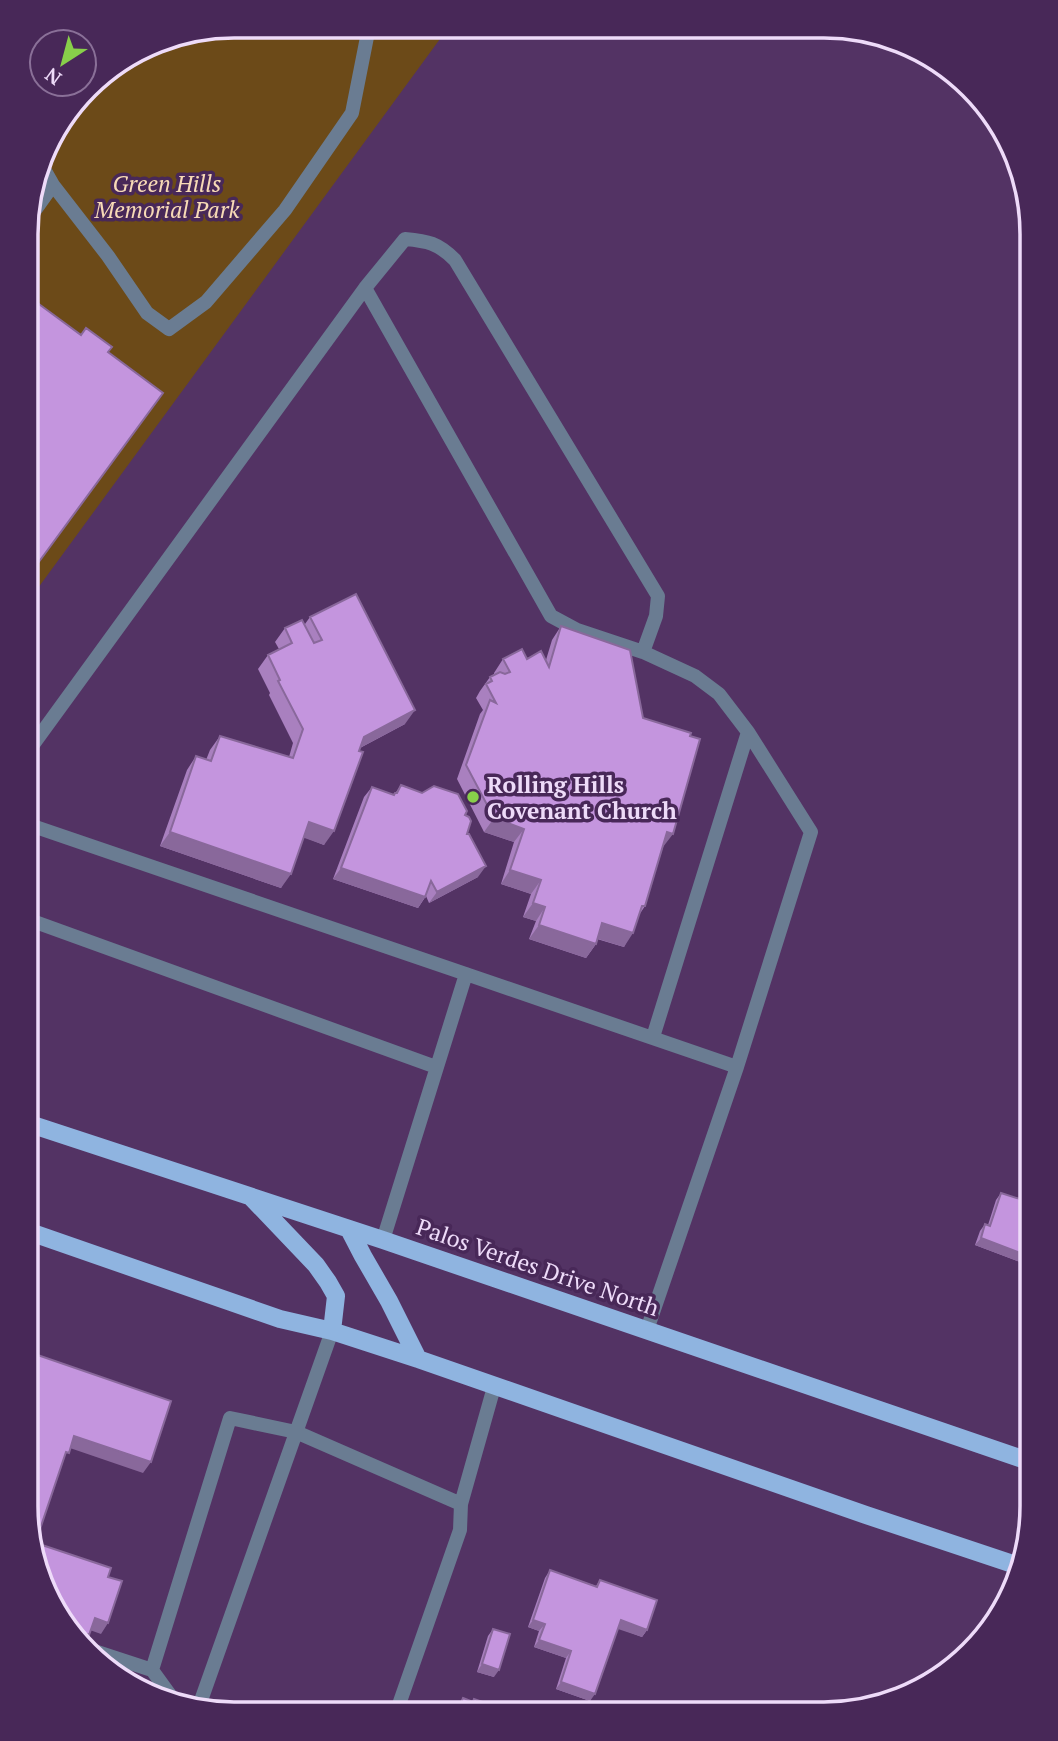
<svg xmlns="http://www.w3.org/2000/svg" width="1058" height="1741" font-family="'PT Serif',serif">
  <rect width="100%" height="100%" fill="#533364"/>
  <path fill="#6c4a18" d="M235 26 448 28 27 603 28 208 48 142 97 78 155 42Z"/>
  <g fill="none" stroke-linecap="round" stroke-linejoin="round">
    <path stroke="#6a7c92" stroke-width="14" d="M41 164 53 185 108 256 147 313 169 329 206 302 285 210 352 113 369 27
      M28 220 53 185
      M365 288 405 239C428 241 438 243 455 260L658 596 656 616 643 652
      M27 753 365 288 551 616 577 630 643 652 695 676 719 694 748 732 653 1037
      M27 824 466 974
      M27 919 436 1067
      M737 1067 811 832 748 732
      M383 1240 466 974 737 1067 647 1330
      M93 1653 97 1652 152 1670 173 1699
      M152 1670 230 1418 296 1432 461 1504 494 1387
      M198 1709 332 1331
      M396 1713 460 1530 461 1504"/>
    <path stroke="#8fb4e0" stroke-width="18" d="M27 1123 383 1240 1031 1462
      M252 1198 316 1265 328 1282 336 1296 332 1331
      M349 1229 363 1256 389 1301 418 1359
      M27 1231 280 1319 332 1331 418 1359 866 1515 1022 1567"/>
  </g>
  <path fill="#a980bf" d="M310 617 405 724 360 748 324 845 304 837 281 888 160 846 187 770 196 756 206 760 210 750 220 736 289 757 293 743 269 695 270 693 258 669 268 655 279 649 275 642 285 628 305 624Z
    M561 626 663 847 645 906 639 915 624 947 597 939 596 944 586 958 529 939 536 921 523 917 531 894 501 884 514 842 484 832 457 779 480 714 483 710 476 698 480 691 490 677 494 674V673L503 659 546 660 552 640Z
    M401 785 465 815 467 834 478 877 429 903 426 896 418 908 333 879 364 797 372 787 394 795Z
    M1001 1193 1026 1212 1031 1214V1261H1030L1028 1265 975 1245 980 1231 985 1224 988 1225 996 1200Z
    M550 1570 596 1586 600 1580 647 1630 642 1637 618 1628 590 1701 556 1689 566 1658 534 1647 539 1631 528 1627 545 1578Z
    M493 1629 494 1677 477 1672 488 1636Z
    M463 1698 472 1702 474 1699 511 1714H455L457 1706Z"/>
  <path fill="#89689b" d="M415 710 405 724 354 751 364 737Z
    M494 818 524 829 514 842 484 832Z
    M309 822 334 831 324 845 299 836Z
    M170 832 291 874 281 888 160 846Z
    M667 832 673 834 663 847 657 846Z
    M486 866 478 877 429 903 437 892Z
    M341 868 425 897 418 908 333 879Z
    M510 870 541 880 531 894 501 884Z
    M533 903 545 907 536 921 523 917Z
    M602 923 633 933 624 947 592 937Z
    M539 925 596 944 586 958 529 939Z
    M981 1238 1031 1257V1261H1030L1028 1265 975 1245Z
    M74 1436 151 1462 143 1473 67 1447Z
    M95 1618 108 1623 101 1634 87 1629Z
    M533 1620 545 1624 539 1631 528 1627Z
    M621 1620 647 1630 642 1637 615 1628Z
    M76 1630 89 1635 85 1642Z
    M539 1640 571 1651 566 1658 534 1647Z
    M482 1664 499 1670 494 1677 477 1672Z
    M561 1682 595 1694 590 1701 556 1689Z"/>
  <path fill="#c495de" stroke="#89689b" stroke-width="2" d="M28 296 81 335 86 328 112 347 108 352 163 393 27 578Z
    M356 594 415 710 364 737 359 751 363 752 334 831 309 822 291 874 170 832 196 756 211 761 220 736 293 758 303 729 278 681 280 680 268 655 292 643 285 628 302 620 314 643 322 640 310 617Z
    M561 626 630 650 643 718 691 733 690 736 700 739 673 834 667 832 645 906H642L633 933 602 923 596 944 539 925 545 907 533 903 541 880 510 870 524 829 494 818 466 765 490 700 496 703 486 684 492 681 490 677 500 672 505 674 510 672 503 659 522 649 527 659 541 651 549 667Z
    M401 785 422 793 434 786 458 794 467 811 465 815 469 817 471 821 467 834H469L486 866 437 892 431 881 425 897 341 868 372 787 394 795 395 793H397Z
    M1001 1193 1029 1202 1026 1212 1031 1214V1257L981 1238 985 1224 990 1226Z
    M26 1351 171 1401 151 1462 74 1436 69 1453 66 1452 36 1541 33 1540 26 1506Z
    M33 1542 111 1568 108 1577 122 1581 108 1623 95 1618 89 1635 76 1630 42 1586Z
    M550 1570 597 1587 600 1580 657 1600 647 1630 621 1620 595 1694 561 1682 571 1651 539 1640 545 1624 533 1620Z
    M493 1629 510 1634 499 1670 482 1664Z
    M463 1698 473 1702 474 1699 512 1712 511 1714H457Z"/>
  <circle fill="#88cf4a" stroke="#482858" stroke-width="2.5" cx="473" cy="797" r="7"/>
  <g text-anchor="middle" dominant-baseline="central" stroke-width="7" stroke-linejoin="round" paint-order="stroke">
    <g font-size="23" font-style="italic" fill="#f7dab6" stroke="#482858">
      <text x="167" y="183">Green Hills<tspan x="167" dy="26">Memorial Park</tspan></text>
    </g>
    <g font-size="23" font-weight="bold" fill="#eedbf9" stroke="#482858" text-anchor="start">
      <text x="487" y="784">Rolling Hills<tspan x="487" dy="26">Covenant Church</tspan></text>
    </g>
    <g font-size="23" fill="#eedbf9" stroke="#482858">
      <text transform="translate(538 1267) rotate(19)">Palos Verdes Drive North</text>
    </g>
  </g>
  <path d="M0 0H1058V1741H0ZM234 38H824A196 196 0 0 1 1020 234V1506A196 196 0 0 1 824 1702H234A196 196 0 0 1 38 1506V234A196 196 0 0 1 234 38Z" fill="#482858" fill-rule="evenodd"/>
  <path fill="none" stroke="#eedbf9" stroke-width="3.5" d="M234 38H824A196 196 0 0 1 1020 234V1506A196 196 0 0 1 824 1702H234A196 196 0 0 1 38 1506V234A196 196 0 0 1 234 38Z"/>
  <g transform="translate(63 63) rotate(216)"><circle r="33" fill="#482858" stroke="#8a7098" stroke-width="2"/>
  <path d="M0-5L12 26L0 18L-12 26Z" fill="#88cf4a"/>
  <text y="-10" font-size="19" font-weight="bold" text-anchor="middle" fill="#eedbf9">N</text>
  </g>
</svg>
